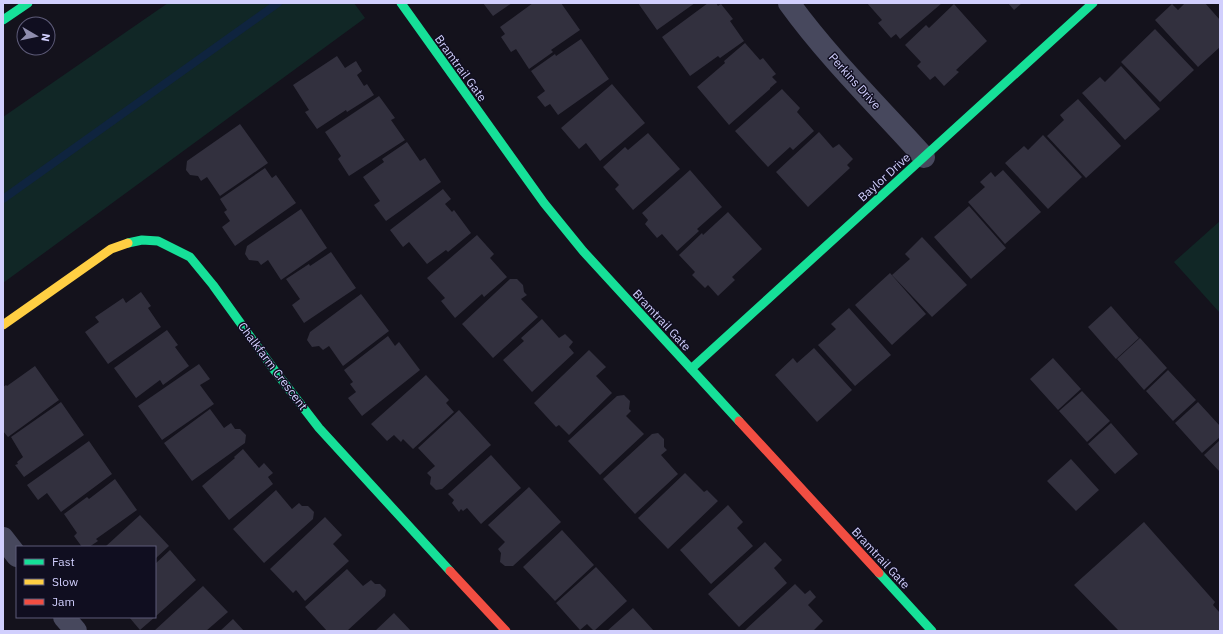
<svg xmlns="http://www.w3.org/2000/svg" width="1223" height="634" font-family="'IBM Plex Sans',sans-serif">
  <rect width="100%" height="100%" fill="#14121c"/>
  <path fill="#112726" d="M168 3H354L365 18 3 283V117Z
    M1220 221V313L1174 262Z"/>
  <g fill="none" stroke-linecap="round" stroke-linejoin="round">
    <path stroke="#0f243f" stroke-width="8" d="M3 199 278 3"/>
  </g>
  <path fill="#32303e" d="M483 3H512L493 16Z
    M533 3H561L580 30 551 50 553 52 529 69 516 49 511 52 501 37 505 34 500 27Z
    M638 3H695L657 30Z
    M708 3H716L718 6 721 4 733 19 730 21 744 41 720 58 718 56 690 76 662 37Z
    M867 3H942L900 39 896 34 891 38 878 23 882 20Z
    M1008 3H1022L1014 10Z
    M1185 3H1205L1220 20V47L1198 67 1155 20 1172 4 1178 10Z
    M954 4 987 41 956 70 959 72 944 86 935 76 930 80 917 66 921 62 905 45 926 25 929 28Z
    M1155 29 1194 70 1160 102 1121 62Z
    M581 39 609 79 558 115 550 104 545 107 537 97 545 91 531 71 555 54 556 56Z
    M745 43 760 60 763 58 776 74 772 77 777 82 770 88V89L729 125 697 87 725 63 724 61Z
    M337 56 345 68 356 61 362 71 357 75 364 86 367 84 374 95 347 112 346 110 317 129 305 112 309 110 293 85Z
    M1121 66 1160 109 1125 140 1082 93 1100 77 1105 82Z
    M612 84 645 123 600 161 586 143 579 149 561 128Z
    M782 89 800 108 797 112 814 131 793 150 790 147 768 167 735 131Z
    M379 96 395 118 391 120 405 140 349 176 338 159 341 156 325 132Z
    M1078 99 1121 146 1086 178 1047 136 1064 120 1060 115Z
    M240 124 268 163 220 196 207 177 201 181 198 176 190 175 186 170 187 161Z
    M819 132 833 148 839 144 853 159 847 165 850 168 808 207 776 172Z
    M648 133 680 169 633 210 615 189 619 185 603 167 625 147 628 150Z
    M1043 135 1082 177 1048 209 1005 163 1024 146 1028 150Z
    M407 142 420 161 425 158 441 182 386 221 374 205 380 201 363 177 384 162 382 159Z
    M265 168 272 178 276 175 296 203 235 246 222 227 230 221 224 212 227 210 220 199Z
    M690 170 722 207 697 229 699 231 677 251 662 234 657 238 645 224 648 220 642 213Z
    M1003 170 1041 212 1005 244 968 202 985 187 980 182 991 172 995 177Z
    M443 189 451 199 445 204 452 212 454 210 471 233 448 252 446 250 427 264 409 242 403 247 390 230Z
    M969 206 1006 248 971 279 934 237Z
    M301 209 327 248 281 280 268 260 261 265 258 261 249 260 245 254 247 246Z
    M728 212 762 249 732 277 735 280 718 296 708 285 705 288 692 275 695 272 679 255 702 233 703 235Z
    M477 235 494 254 490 258 507 277 484 297 482 294 455 318 441 301 445 298 427 278Z
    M922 237 967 285 932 317 892 275 910 259 905 254Z
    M331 252 356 288 304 323 292 305 300 299 286 279 309 264 310 266Z
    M890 273 926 314 892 345 855 305Z
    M510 279H517L523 285 524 292 527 295 521 299 538 317 493 358 462 324Z
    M141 292 151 306 148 308 161 327 108 364 85 332 99 322 95 317 123 298 126 303Z
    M361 294 389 331 343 366 329 346 323 350 319 346 312 347 307 340 310 332Z
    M1111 306 1139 338 1116 359 1088 327Z
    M849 308 891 355 855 386 818 345 836 329 831 324Z
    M542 319 559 338 565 334 573 342 569 347 574 353 532 392 503 360 524 341 521 338Z
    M167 330 178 345 175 347 189 366 163 385 160 380 136 398 114 368Z
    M388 336 395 346 399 342 420 370 362 416 348 398 356 392 350 384 353 382 344 370Z
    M1140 338 1167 368 1144 390 1117 359Z
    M814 348 852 390 817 422 775 375 793 358 797 363Z
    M589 350 606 367 596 376 612 393 569 435 559 425 556 427 534 403Z
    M1053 358 1081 389 1058 410 1030 379Z
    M199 364 210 379 200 385 214 404 162 440 138 406Z
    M35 366 59 400 8 437 3 431V387L6 385 7 386Z
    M1168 370 1196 400 1173 421 1146 391Z
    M426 375 449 400 446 403 454 412 413 449 403 439 401 442 394 435 387 441 371 424Z
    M1082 391 1110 421 1087 442 1059 411Z
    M624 395 630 401 629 409 631 411 626 416 644 434 600 475 568 441 617 396Z
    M61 402 84 435 24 477 15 465 18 464 17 462 23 457 11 437Z
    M1198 402 1220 426V437L1202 453 1175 423Z
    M210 409 224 428 231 423 235 429H240L246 435 245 443 192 481 164 443Z
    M459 410 491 445 442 489 436 490 430 484 431 477 427 473 435 466 418 448Z
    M1111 423 1138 454 1115 474 1088 444Z
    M658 433 664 439V447L667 450 661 455 678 474 635 514 603 479 652 434Z
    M1220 440V472L1204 455Z
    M89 441 112 474 61 512 47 493 38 500 27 485Z
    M243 449 259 468 264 463 273 473 268 477 273 484 229 520 202 486 235 458 234 457Z
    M491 455 521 488 481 524 467 508 463 511 461 509 459 512 452 503 454 500 448 494Z
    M1071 459 1099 490 1076 511 1047 481Z
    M685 473 704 492 707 490 718 501 668 549 638 518Z
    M115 479 137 510 96 539 98 541 89 547H82L74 536 77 533 64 514 87 497 89 499Z
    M529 487 561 522 513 566H505L500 562 501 553 498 549 505 542 488 525Z
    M276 490 292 509 299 503 302 506H308L314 512 313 519 264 563 233 529Z
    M728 505 743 522 737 528 753 546 711 584 680 550Z
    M140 515 169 546 155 559V547H105Z
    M325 517 342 535 333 544 349 561 305 601 296 590 293 593 270 569Z
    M1144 522 1215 602 1213 605 1220 613V631H1119L1074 585Z
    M562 530 594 565 555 601 523 567Z
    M765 542 782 560 774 568 787 583 739 627 708 594Z
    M170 550 196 580 155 617V564Z
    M596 567 627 601 594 631 587 624 580 630 556 603Z
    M347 569 363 586 371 580 375 584H380L386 590 385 596 347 631H327L305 607Z
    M795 584 805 594 810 590 816 597 808 605 823 621 813 631H744Z
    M203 586 228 612 206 631H154Z
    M633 608 654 631H607Z
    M394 613 411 631H375Z
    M129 617H155L140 630Z
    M233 619 244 631H220Z"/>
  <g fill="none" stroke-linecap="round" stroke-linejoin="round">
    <path stroke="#47485d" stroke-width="22" d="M789 3C828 57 879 107 924 157
      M3 538 17 556
      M64 617 76 631"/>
    <path stroke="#16e098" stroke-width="9" d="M401 3 544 203 583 251 739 421
      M3 20 28 3
      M128 243 142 240 158 241 190 257 213 285 275 371 319 428 450 571
      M691 369 1093 3
      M879 573 932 631"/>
    <path stroke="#ffcf43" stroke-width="9" d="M3 325 111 249 128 243"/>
    <path stroke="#f24e42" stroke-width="9" d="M739 421 879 573
      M450 571 506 631"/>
  </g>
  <g text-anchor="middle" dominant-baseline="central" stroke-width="3" stroke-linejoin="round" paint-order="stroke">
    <g font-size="12" fill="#d1cffd" stroke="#100e20">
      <text transform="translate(461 68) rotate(54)">Bramtrail Gate</text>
      <text transform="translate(855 81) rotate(48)">Perkins Drive</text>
      <text transform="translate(884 177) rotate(-42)">Baylor Drive</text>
      <text transform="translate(662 320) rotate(47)">Bramtrail Gate</text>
      <text transform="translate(273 366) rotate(53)">Chalkfarm Crescent</text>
      <text transform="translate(881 558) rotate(47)">Bramtrail Gate</text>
    </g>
  </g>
  <rect width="1223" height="634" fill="none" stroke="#d1cffd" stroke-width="8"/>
  <rect x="16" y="546" width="140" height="72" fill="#100e20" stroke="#5d5b78"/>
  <rect x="24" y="559" width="20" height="6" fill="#16e098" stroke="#5d5b78"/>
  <text x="52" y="566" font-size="12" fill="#d1cffd">Fast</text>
  <rect x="24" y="579" width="20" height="6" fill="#ffcf43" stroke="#5d5b78"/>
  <text x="52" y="586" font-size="12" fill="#d1cffd">Slow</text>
  <rect x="24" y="599" width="20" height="6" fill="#f24e42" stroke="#5d5b78"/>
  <text x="52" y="606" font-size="12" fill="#d1cffd">Jam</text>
  <g transform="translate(36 36) rotate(99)"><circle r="19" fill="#100e20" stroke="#5d5b78"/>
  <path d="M0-3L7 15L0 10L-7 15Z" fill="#8f8dae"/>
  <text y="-6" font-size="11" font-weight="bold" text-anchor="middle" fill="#d1cffd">N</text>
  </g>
</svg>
